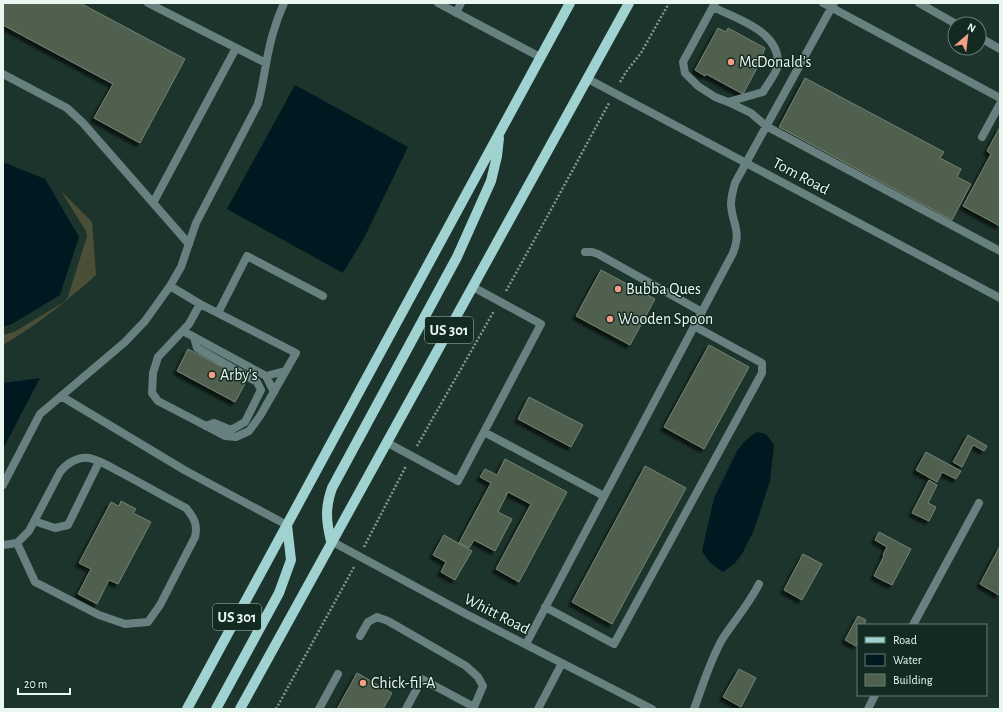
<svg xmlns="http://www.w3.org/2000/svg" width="1003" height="712" font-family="'Alegreya Sans',sans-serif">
  <defs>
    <filter id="shadow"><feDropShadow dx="-3.5" dy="3.5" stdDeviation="1" flood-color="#0009"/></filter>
  </defs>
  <rect width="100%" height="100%" fill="#1c342b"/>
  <path fill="#4b4f37" d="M61 191 92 222 96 275C67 301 37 325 3 345V335L14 332 64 302 68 297 87 236 86 231Z"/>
  <path fill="#001921" d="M295 85 408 147 364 238 343 273 227 209Z
    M3 162 45 179 79 237 60 295 12 324 3 327Z
    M40 378 3 449V383Z
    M756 432 766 434 774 445 770 481 754 530 742 554 735 563 723 572 710 563 702 551 714 498 737 451 744 442Z"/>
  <path fill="#50604f" stroke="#728370" filter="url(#shadow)" d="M3 3H80L185 59 140 143 94 118 113 84 3 25Z
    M718 28 726 32 728 28 765 48 762 56 763 57 743 94 706 74 705 76 695 70Z
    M805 78 944 152 940 158 961 169 957 177 971 184 952 220 779 127Z
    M1000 127V226L963 206 991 154 987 151Z
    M601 270 655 299 630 345 576 316Z
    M709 345 749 367 704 449 664 427Z
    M188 349 247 380 235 402 177 371Z
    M529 397 583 425 571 447 518 419Z
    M968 435 987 446 984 451 973 445 962 467 953 462Z
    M926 452 961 471 956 479 942 472 937 482 916 470Z
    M505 459 567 492 519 582 496 569 531 504 508 492 498 512 512 519 495 551 474 540 469 548 459 543 491 483 480 477 485 469 497 475Z
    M645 466 686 488 612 624 572 602Z
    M929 480 937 485 928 503 936 507 929 521 912 513Z
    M121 501 136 509 133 513 151 522 118 584 109 580 97 604 78 594 91 569 79 563 111 502 119 506Z
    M879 532 911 549 892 585 874 576 884 556 883 555 887 547 875 540Z
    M444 535 472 551 455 580 441 572 446 562 433 555Z
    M1000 546V593L999 595 980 584Z
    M803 554 822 564 802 600 784 590Z
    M858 616 866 620 864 625H858V642L856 646 845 640Z
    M739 669 756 678 741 707 723 697Z
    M357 673 392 693 383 709H337Z"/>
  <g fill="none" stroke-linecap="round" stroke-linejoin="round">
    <path stroke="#84978f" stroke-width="2.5" stroke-dasharray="2 2" stroke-linecap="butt" d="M620 82 626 72 641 53 669 3
      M506 291 558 197 609 103
      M417 446 494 311
      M364 547 406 466
      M276 709 354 567"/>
    <path stroke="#698080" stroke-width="8" d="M148 3 266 63
      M438 3 540 57
      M715 3 683 62 685 73 698 86 715 97 728 102 751 113 766 126 1000 251
      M823 3 1000 98
      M919 3 956 24
      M713 7C737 19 780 31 778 65 778 71 766 86 763 92L728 102
      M456 13 461 3
      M979 37 1000 49
      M3 74 67 108 83 123 189 244
      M982 137 1000 104
      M153 203 236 48
      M585 252H592L598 254 702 312
      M170 286 200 304 296 353 260 416 249 431 236 437 225 436 206 426 158 401 152 393 153 373 158 357 189 324 200 304
      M218 313 247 256 323 296
      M183 331 266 376 274 392
      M194 337 197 348 257 382 261 390 245 422 231 430 214 423 206 426
      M266 376 285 371
      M61 396 186 471 287 525
      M484 432 604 496
      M386 442 458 481 541 324 473 287
      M3 485 40 414 125 342 145 321 170 286 181 267 196 223 258 104C265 78 266 52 275 27 277 19 281 11 284 3
      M34 521 55 528 68 525 99 462
      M3 545 17 543 29 531 60 472C66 464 78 456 89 458 99 460 109 466 118 471 141 483 163 496 186 508 194 518 198 524 195 537L160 605 148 622 125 624 99 615 35 582 17 543
      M545 607 614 644 762 373V363L694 326
      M360 636 368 622 377 617 388 621 466 666 478 677 483 686 474 707
      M526 644 733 253C742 229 732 225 731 204 731 197 733 190 735 183L834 3
      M319 709 338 674
      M406 709 422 679 474 707 473 709
      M694 709C703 685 710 660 723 638 735 620 749 604 759 584"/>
    <path stroke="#698080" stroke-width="8" d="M588 79 1000 298
      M331 541 466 614 652 709
      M913 625 979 503
      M538 709 562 663
      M868 709 875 695"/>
    <path stroke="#a1d2d2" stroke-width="10" d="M331 541C326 521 325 508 332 488L457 257 491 181 497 156 499 138
      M187 709 570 3
      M216 709 279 593 291 560 287 525
      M240 709C368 473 501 239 629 3"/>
  </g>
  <g fill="#f49e86" stroke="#122a21" stroke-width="1.5">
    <circle cx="731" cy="62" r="4"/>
    <circle cx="618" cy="289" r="4"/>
    <circle cx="610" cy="319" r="4"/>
    <circle cx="212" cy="375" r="4"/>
    <circle cx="363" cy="683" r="4"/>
  </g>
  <g text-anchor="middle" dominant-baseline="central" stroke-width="3" stroke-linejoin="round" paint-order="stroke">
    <g fill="#122a21" stroke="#a8bab3" stroke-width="1">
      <rect x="425" y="317" width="48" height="26" rx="3"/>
      <rect x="213" y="604" width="48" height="26" rx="3"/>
    </g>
    <g font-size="15" font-weight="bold" fill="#e9f7f1">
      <text x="449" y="330">US 301</text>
      <text x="237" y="617">US 301</text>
    </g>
    <g font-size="16" fill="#e9f7f1" stroke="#122a21" text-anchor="start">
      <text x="739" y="62">McDonald's</text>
      <text x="626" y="289">Bubba Ques</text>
      <text x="618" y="319">Wooden Spoon</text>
      <text x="220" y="375">Arby's</text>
      <text x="371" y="683">Chick-fil-A</text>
    </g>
    <g font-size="16" fill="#e9f7f1" stroke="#122a21">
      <text transform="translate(801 176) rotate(28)">Tom Road</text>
      <text transform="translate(497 614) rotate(27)">Whitt Road</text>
    </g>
  </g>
  <rect width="1003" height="712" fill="none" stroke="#e9f7f1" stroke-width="8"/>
  <rect x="857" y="624" width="130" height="72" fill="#122a21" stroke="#687c74"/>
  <rect x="865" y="637" width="20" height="6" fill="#a1d2d2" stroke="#687c74"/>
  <text x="893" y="644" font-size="12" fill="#e9f7f1">Road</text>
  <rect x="865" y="654" width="20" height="12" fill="#001921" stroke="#687c74"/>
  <text x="893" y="664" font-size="12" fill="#e9f7f1">Water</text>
  <rect x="865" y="674" width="20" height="12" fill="#50604f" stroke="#687c74"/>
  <text x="893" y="684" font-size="12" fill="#e9f7f1">Building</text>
  <g transform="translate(967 36) rotate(28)"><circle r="19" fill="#122a21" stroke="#687c74"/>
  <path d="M0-3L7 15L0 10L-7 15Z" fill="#f49e86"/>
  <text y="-6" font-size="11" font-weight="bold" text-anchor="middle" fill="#e9f7f1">N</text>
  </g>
  <path d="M18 688v6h52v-6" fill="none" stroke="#e9f7f1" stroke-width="2"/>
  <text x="24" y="688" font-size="12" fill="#e9f7f1" stroke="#122a21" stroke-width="3" paint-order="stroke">20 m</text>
</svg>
